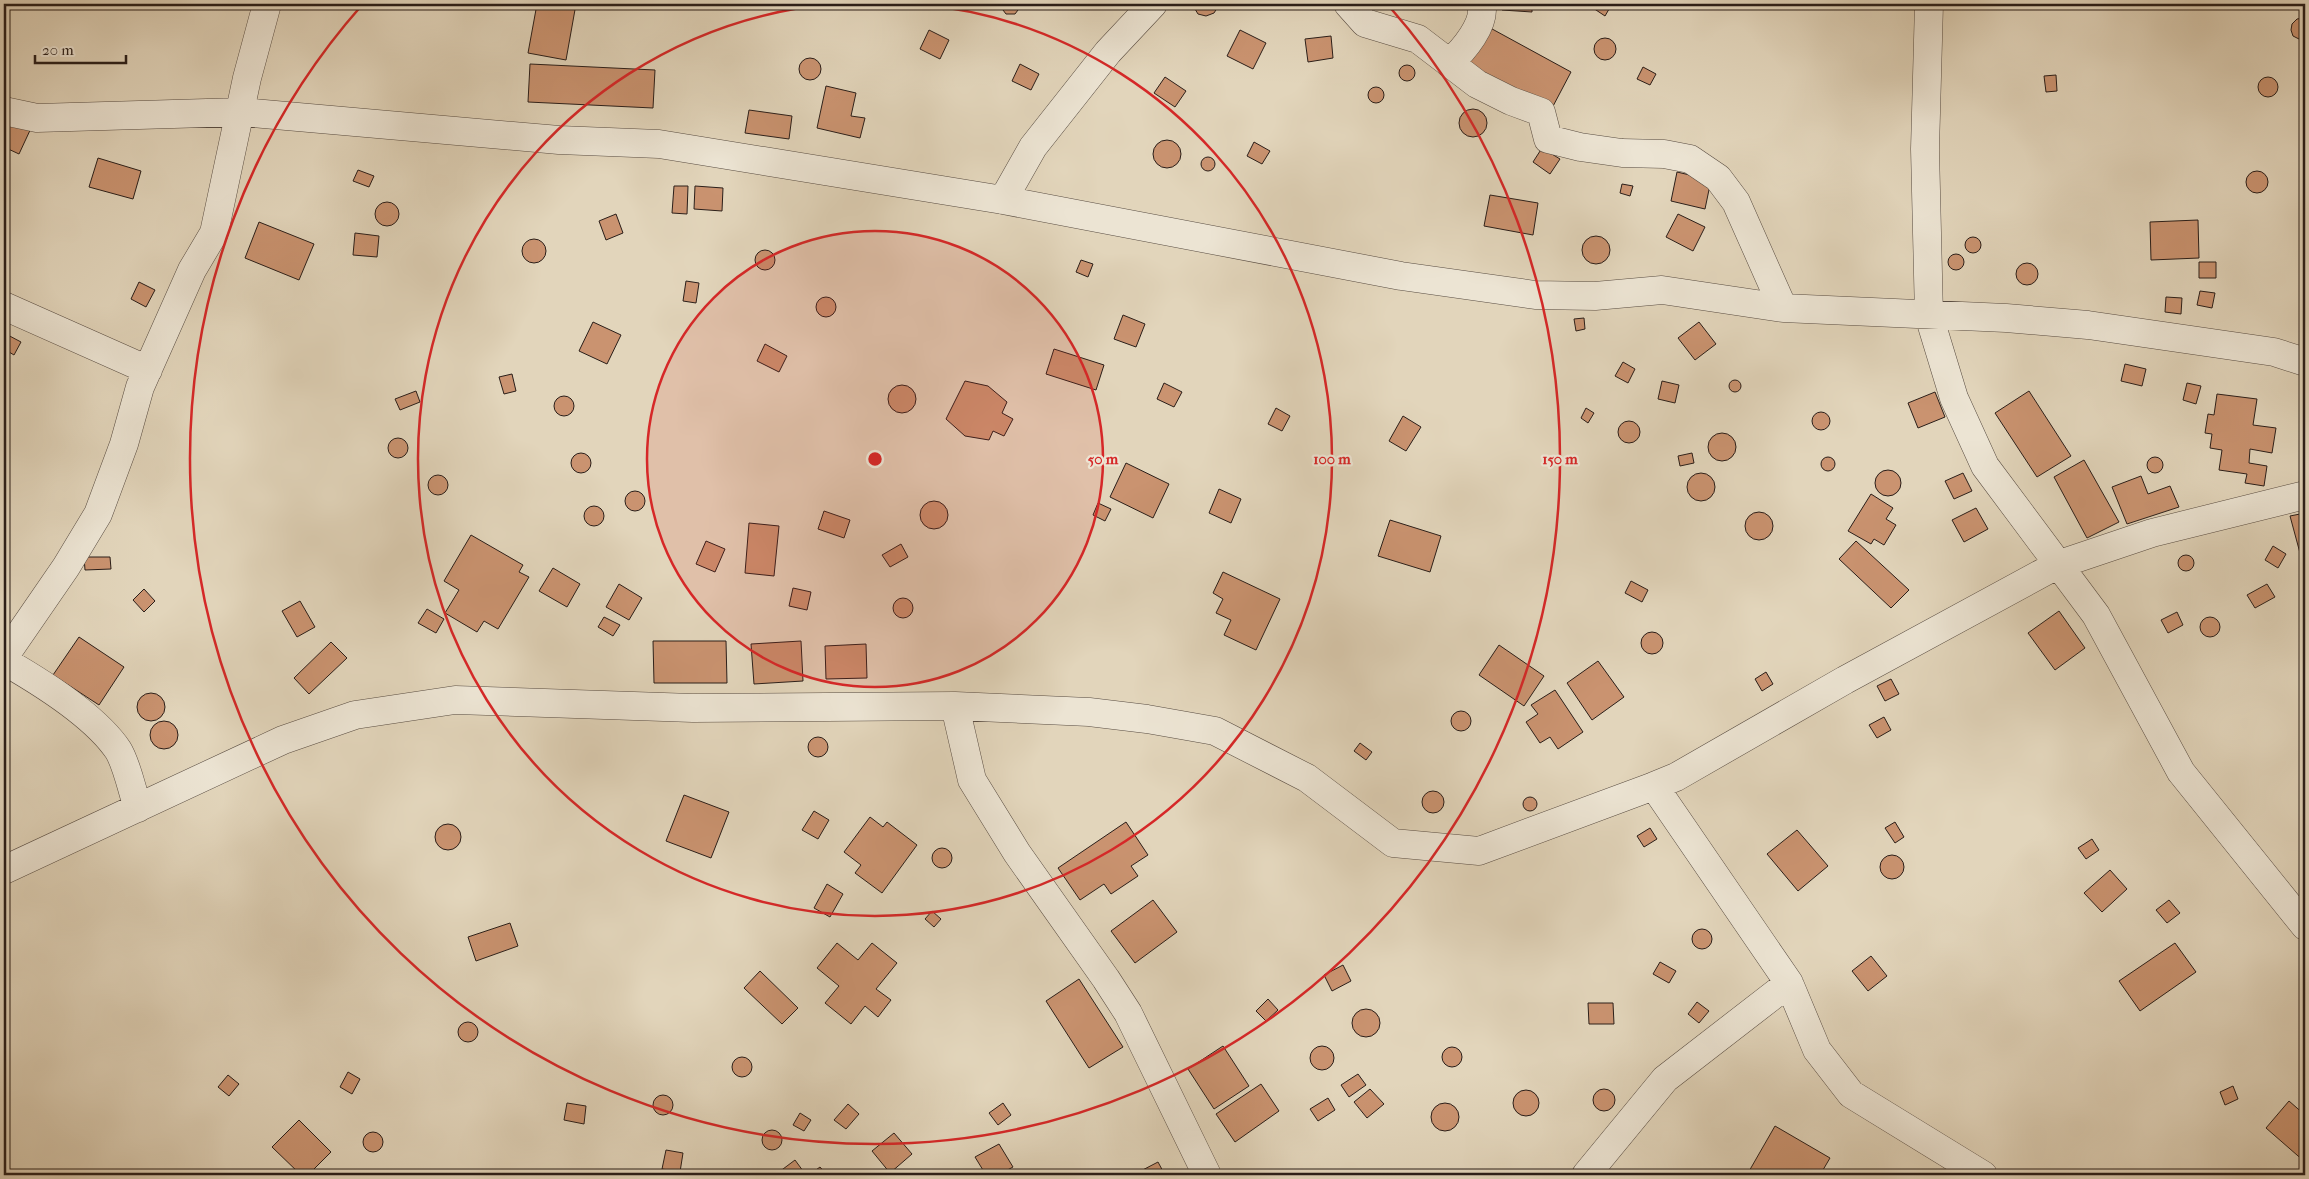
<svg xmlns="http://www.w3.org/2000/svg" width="2309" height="1179" font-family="'IM FELL French Canon',serif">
  <rect width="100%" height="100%" fill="#e2d5bb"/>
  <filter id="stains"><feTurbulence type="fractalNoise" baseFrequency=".004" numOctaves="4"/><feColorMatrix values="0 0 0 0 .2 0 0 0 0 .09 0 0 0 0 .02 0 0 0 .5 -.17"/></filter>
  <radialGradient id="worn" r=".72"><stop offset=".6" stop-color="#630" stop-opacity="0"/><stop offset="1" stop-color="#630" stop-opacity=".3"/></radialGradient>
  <path fill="#ca9370" stroke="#2a1e19" d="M537 4H576L566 60 528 53Z
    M1003 4H1018V10L1015 14H1006L1003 10Z
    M1192 4H1219V5L1214 13 1206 16 1198 14Z
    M1502 4H1532V12L1502 10Z
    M1587 4H1612L1605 16Z
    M2303 18 2305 19V38L2299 39 2293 36 2291 30 2292 24 2297 19Z
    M1483 24 1571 72 1551 110 1463 61Z
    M929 30 949 40 940 59 920 49Z
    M1240 30 1266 43 1253 69 1227 56Z
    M1331 36 1333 58 1308 62 1305 39Z
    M1594 49a11 11 0 1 1 22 0a11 11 0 1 1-22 0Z
    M799 69a11 11 0 1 1 22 0a11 11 0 1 1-22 0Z
    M530 64 655 70 653 108 528 102Z
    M1020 64 1039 74 1031 90 1012 81Z
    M1399 73a8 8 0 1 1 16 0a8 8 0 1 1-16 0Z
    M1643 67 1656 74 1650 85 1637 79Z
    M2056 75 2057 91 2046 92 2044 76Z
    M1165 77 1186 91 1175 107 1154 93Z
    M2258 87a10 10 0 1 1 20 0a10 10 0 1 1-20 0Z
    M2301 79H2305V99H2303Z
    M826 86 856 93 851 116 865 118 860 138 817 128Z
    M1368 95a8 8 0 1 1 16 0a8 8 0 1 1-16 0Z
    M1459 123a14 14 0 1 1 28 0a14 14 0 1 1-28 0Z
    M749 110 792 116 789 139 745 133Z
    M12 118 32 126 19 154 4 147V136Z
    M1153 154a14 14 0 1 1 28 0a14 14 0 1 1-28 0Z
    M1254 142 1270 151 1262 164 1247 156Z
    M1542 148 1560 159 1550 174 1533 162Z
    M1201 164a7 7 0 1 1 14 0a7 7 0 1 1-14 0Z
    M98 158 141 171 133 199 89 187Z
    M358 170 374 176 369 187 353 181Z
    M2246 182a11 11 0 1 1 22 0a11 11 0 1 1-22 0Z
    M1677 172 1711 180 1705 209 1671 201Z
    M1622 184 1633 186 1630 196 1620 193Z
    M674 186H688L687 214 672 213Z
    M695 186 723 188 722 211 694 209Z
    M1490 195 1538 203 1533 235 1484 226Z
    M375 214a12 12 0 1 1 24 0a12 12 0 1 1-24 0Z
    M616 214 623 233 606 240 599 221Z
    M1678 214 1705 227 1693 251 1666 237Z
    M2198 220 2199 258 2151 260 2150 222Z
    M259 222 314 244 299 280 245 258Z
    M355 233 379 236 377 257 353 255Z
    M1582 250a14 14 0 1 1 28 0a14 14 0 1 1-28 0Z
    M1965 245a8 8 0 1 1 16 0a8 8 0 1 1-16 0Z
    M522 251a12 12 0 1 1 24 0a12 12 0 1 1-24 0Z
    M755 260a10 10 0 1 1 20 0a10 10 0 1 1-20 0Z
    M1948 262a8 8 0 1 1 16 0a8 8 0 1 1-16 0Z
    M1081 260 1093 264 1088 277 1076 272Z
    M2199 262H2216V278H2199Z
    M2016 274a11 11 0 1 1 22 0a11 11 0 1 1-22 0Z
    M686 281 699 283 696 303 683 301Z
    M139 282 155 290 146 307 131 299Z
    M2200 291 2215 293 2212 308 2197 305Z
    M2166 297 2182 298 2181 314 2165 312Z
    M816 307a10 10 0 1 1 20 0a10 10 0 1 1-20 0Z
    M1123 315 1145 324 1136 347 1114 339Z
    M1584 318 1585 329 1576 331 1574 319Z
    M593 322 621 335 607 364 579 351Z
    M1699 322 1716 344 1695 360 1678 338Z
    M4 333 21 342 14 355 4 349Z
    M765 344 787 356 779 372 757 361Z
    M1054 349 1104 365 1096 390 1046 374Z
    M1623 362 1635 369 1628 383 1615 376Z
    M2125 364 2146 369 2142 386 2121 381Z
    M512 374 516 391 504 394 499 377Z
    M1729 386a6 6 0 1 1 12 0a6 6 0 1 1-12 0Z
    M965 381 988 386 1007 402 1002 413 1013 419 1004 436 993 431 989 440 965 436 946 419Z
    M1662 381 1679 385 1675 403 1658 399Z
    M1164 383 1182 392 1174 407 1157 399Z
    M2187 383 2201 386 2196 404 2183 400Z
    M888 399a14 14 0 1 1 28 0a14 14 0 1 1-28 0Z
    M416 391 420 402 400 410 395 399Z
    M2029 391 2071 456 2037 477 1995 413Z
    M1935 392 1945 417 1918 428 1908 403Z
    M2217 394 2257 399 2253 425 2276 428 2272 453 2250 449 2249 463 2267 466 2264 486 2245 483 2247 474 2219 470 2222 450 2210 448 2212 434 2205 433 2208 414 2214 415Z
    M554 406a10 10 0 1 1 20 0a10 10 0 1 1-20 0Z
    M1276 408 1290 416 1282 431 1268 424Z
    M1586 408 1594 413 1588 423 1581 418Z
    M1812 421a9 9 0 1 1 18 0a9 9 0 1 1-18 0Z
    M1403 416 1421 427 1406 451 1389 441Z
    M1618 432a11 11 0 1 1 22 0a11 11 0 1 1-22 0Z
    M1708 447a14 14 0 1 1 28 0a14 14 0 1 1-28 0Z
    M388 448a10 10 0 1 1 20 0a10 10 0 1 1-20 0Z
    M1692 453 1694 463 1680 466 1678 456Z
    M571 463a10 10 0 1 1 20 0a10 10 0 1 1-20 0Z
    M2147 465a8 8 0 1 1 16 0a8 8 0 1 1-16 0Z
    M1821 464a7 7 0 1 1 14 0a7 7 0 1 1-14 0Z
    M2084 460 2119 522 2087 538 2054 477Z
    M1126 463 1169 484 1153 518 1110 497Z
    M1875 483a13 13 0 1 1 26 0a13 13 0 1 1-26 0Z
    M1963 473 1972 491 1954 499 1945 481Z
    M1687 487a14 14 0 1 1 28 0a14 14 0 1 1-28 0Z
    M428 485a10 10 0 1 1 20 0a10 10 0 1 1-20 0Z
    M2141 476 2148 494 2170 486 2179 507 2127 524 2112 487Z
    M1219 489 1241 499 1231 523 1209 513Z
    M625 501a10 10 0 1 1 20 0a10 10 0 1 1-20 0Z
    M1871 494 1893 508 1886 519 1896 525 1884 545 1874 539 1871 544 1848 531Z
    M920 515a14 14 0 1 1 28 0a14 14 0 1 1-28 0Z
    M1098 503 1111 509 1105 521 1093 515Z
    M584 516a10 10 0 1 1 20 0a10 10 0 1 1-20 0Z
    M1976 508 1988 529 1964 542 1952 520Z
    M824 511 850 520 844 538 818 529Z
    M1745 526a14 14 0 1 1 28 0a14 14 0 1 1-28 0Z
    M2305 513V552L2300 553 2290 516Z
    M1390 520 1441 536 1430 572 1378 556Z
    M749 523 779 526 774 576 745 573Z
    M471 535 523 565 519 572 529 577 498 629 484 621 477 632 445 613 459 590 444 581Z
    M706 541 725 549 715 572 696 564Z
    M1856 541 1909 590 1891 608 1839 559Z
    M901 544 908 557 890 567 882 555Z
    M2273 546 2286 554 2278 568 2265 560Z
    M2178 563a8 8 0 1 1 16 0a8 8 0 1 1-16 0Z
    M84 557H110L111 569 85 570Z
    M553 568 580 584 567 607 539 591Z
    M1223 572 1280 599 1256 650 1224 635 1231 620 1216 613 1223 599 1213 593Z
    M1631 581 1648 590 1642 602 1625 593Z
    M619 584 642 598 629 620 606 607Z
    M2267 584 2275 597 2255 608 2247 595Z
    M793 588 811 592 807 610 789 606Z
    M144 589 155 601 144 612 133 600Z
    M893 608a10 10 0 1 1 20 0a10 10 0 1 1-20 0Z
    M300 601 315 627 297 637 282 611Z
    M427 609 444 619 436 633 418 623Z
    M2059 611 2085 648 2055 670 2028 633Z
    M2177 612 2183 625 2168 633 2161 620Z
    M604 617 620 625 613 636 598 627Z
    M2200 627a10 10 0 1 1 20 0a10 10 0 1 1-20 0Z
    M1641 643a11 11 0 1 1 22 0a11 11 0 1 1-22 0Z
    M79 637 124 667 99 705 53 675Z
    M653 641H726L727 683H654Z
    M801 641 803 681 754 684 751 644Z
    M331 642 347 658 309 694 294 678Z
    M866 644 867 678 826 679 825 646Z
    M1499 645 1544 676 1524 706 1479 675Z
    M1598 661 1624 697 1592 720 1567 683Z
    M1766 672 1773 684 1762 691 1755 679Z
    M1891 679 1899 694 1885 701 1877 686Z
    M1555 690 1583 732 1558 749 1550 737 1540 743 1526 722 1538 714 1531 705Z
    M137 707a14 14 0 1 1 28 0a14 14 0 1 1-28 0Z
    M1451 721a10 10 0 1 1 20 0a10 10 0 1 1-20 0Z
    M1884 717 1891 730 1877 738 1869 725Z
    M150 735a14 14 0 1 1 28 0a14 14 0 1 1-28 0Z
    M808 747a10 10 0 1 1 20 0a10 10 0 1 1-20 0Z
    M1360 743 1372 752 1366 760 1354 751Z
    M1422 802a11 11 0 1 1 22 0a11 11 0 1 1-22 0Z
    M684 795 729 812 711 858 666 841Z
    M1523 804a7 7 0 1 1 14 0a7 7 0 1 1-14 0Z
    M814 811 829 820 818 839 802 830Z
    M870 817 883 827 887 822 917 845 882 893 855 873 861 865 844 852Z
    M1126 822 1148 855 1131 866 1138 876 1111 894 1104 884 1080 900 1058 868Z
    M1895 822 1904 837 1895 843 1885 828Z
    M435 837a13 13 0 1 1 26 0a13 13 0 1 1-26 0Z
    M1650 828 1657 839 1644 847 1637 836Z
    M1797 830 1828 866 1798 891 1767 854Z
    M2092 839 2099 850 2086 859 2078 848Z
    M932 858a10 10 0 1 1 20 0a10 10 0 1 1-20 0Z
    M1880 867a12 12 0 1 1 24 0a12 12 0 1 1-24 0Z
    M2110 870 2127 889 2102 912 2084 893Z
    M827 884 843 894 830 917 814 908Z
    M1153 900 1177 932 1135 963 1111 931Z
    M2169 900 2180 913 2167 923 2156 910Z
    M932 911 941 919 934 927 925 919Z
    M510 923 518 946 476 961 468 937Z
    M1692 939a10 10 0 1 1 20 0a10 10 0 1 1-20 0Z
    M837 943 858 960 872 943 897 963 876 989 891 1000 878 1017 865 1006 851 1024 825 1003 839 986 817 968Z
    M2175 943 2196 972 2140 1011 2119 981Z
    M1871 956 1887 976 1868 991 1852 971Z
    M1660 962 1676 971 1669 983 1653 974Z
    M1343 965 1351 981 1332 991 1324 975Z
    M760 971 798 1008 782 1024 744 988Z
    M1079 979 1123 1047 1089 1068 1046 1001Z
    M1268 999 1278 1010 1266 1021 1256 1011Z
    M1697 1002 1709 1011 1699 1023 1688 1014Z
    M1588 1003H1613L1614 1024H1589Z
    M1352 1023a14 14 0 1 1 28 0a14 14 0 1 1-28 0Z
    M458 1032a10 10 0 1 1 20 0a10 10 0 1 1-20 0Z
    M1310 1058a12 12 0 1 1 24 0a12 12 0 1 1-24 0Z
    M1223 1046 1249 1086 1214 1109 1188 1069Z
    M1442 1057a10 10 0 1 1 20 0a10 10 0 1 1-20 0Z
    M732 1067a10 10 0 1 1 20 0a10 10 0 1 1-20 0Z
    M348 1072 360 1079 352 1094 340 1087Z
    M1358 1074 1366 1085 1349 1097 1341 1085Z
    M228 1075 239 1084 229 1096 218 1087Z
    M1261 1084 1279 1111 1235 1142 1216 1114Z
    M2233 1086 2238 1099 2225 1105 2220 1092Z
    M1593 1100a11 11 0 1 1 22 0a11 11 0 1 1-22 0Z
    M1370 1089 1384 1104 1367 1118 1354 1102Z
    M1513 1103a13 13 0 1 1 26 0a13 13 0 1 1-26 0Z
    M653 1105a10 10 0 1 1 20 0a10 10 0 1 1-20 0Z
    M1328 1098 1335 1110 1318 1121 1310 1109Z
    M2289 1101 2305 1115V1162L2266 1128Z
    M567 1103 586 1106 584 1124 564 1120Z
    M1003 1103 1011 1115 998 1125 989 1113Z
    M1431 1117a14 14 0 1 1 28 0a14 14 0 1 1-28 0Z
    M848 1104 859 1114 846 1129 834 1120Z
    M800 1113 811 1120 804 1131 793 1125Z
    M299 1120 331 1152 308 1175H301L272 1147Z
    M1775 1126 1830 1158 1820 1175H1752L1748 1173Z
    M762 1140a10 10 0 1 1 20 0a10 10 0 1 1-20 0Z
    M363 1142a10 10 0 1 1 20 0a10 10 0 1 1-20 0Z
    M894 1133 912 1154 890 1173 872 1151Z
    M999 1144 1013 1167 998 1175H986L975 1157Z
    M666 1150 683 1153 680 1172 662 1169Z
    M795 1160 806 1175H775Z
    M1158 1162 1165 1175H1133Z
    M820 1167 827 1175H809Z"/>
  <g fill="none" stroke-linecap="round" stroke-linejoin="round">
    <g stroke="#584c42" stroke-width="29">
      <path id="minor" d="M1348 4 1365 23 1418 39 1477 84 1511 101 1541 112 1548 139 1580 147 1622 153 1664 154 1690 159 1718 178 1736 202 1783 308
        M1929 4 1925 149 1929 316 1954 398 1985 466 2096 615 2181 772 2305 926
        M1449 63C1463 51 1487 23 1481 4
        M4 111 37 118 241 112 559 140 659 144 1003 200 1401 276 1535 295 1595 296 1662 290 1783 308 2006 318 2088 325 2274 352 2305 362
        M1003 200 1033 147 1108 52 1153 4
        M4 306 148 370
        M4 657 66 567 98 514 124 444 140 387 192 270 214 233 247 78 267 4
        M4 661C39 681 95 716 118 750 127 764 132 791 138 808
        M955 706 972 780 1017 853 1106 979 1128 1013 1207 1175
        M1654 786 1676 777 1845 680 2057 565 2152 533 2305 495
        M4 870 283 740 355 715 455 700 693 708 955 706 1089 712 1147 719 1215 731 1307 778 1393 843 1479 851 1654 786 1789 983 1817 1050 1851 1094 1983 1175
        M1586 1175 1665 1079 1789 983"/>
    </g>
    <use href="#minor" stroke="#ece4d3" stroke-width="28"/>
  </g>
  <circle cx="875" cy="459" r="228" fill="#d62828" fill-opacity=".12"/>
  <g fill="none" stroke="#d62828" stroke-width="2.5">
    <circle cx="875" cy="459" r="228"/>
    <path d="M919 4A457 457 0 1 1 831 4"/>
    <path d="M1388 5A685 685 0 1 1 362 5"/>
  </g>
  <circle cx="875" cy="459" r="8" fill="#d62828" stroke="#ece4d3" stroke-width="2.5"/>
  <g font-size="15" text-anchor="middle" font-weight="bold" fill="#d62828" stroke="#ece4d3" stroke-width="4.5" stroke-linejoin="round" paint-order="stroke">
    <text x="1103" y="464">50 m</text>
    <text x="1332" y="464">100 m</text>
    <text x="1560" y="464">150 m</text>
  </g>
  <rect width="2309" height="1179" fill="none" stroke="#e2d5bb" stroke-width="20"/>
  <rect x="5" y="5" width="2299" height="1169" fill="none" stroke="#2a1e19" stroke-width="2.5"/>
  <rect x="10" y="10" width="2289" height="1159" fill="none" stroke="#2a1e19"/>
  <path d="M35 55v8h91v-8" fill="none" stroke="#2a1e19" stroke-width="2.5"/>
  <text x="42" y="55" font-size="15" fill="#2a1e19" stroke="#ece4d3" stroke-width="4" paint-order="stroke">20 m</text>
  <rect width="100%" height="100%" filter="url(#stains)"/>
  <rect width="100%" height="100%" fill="url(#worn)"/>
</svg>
